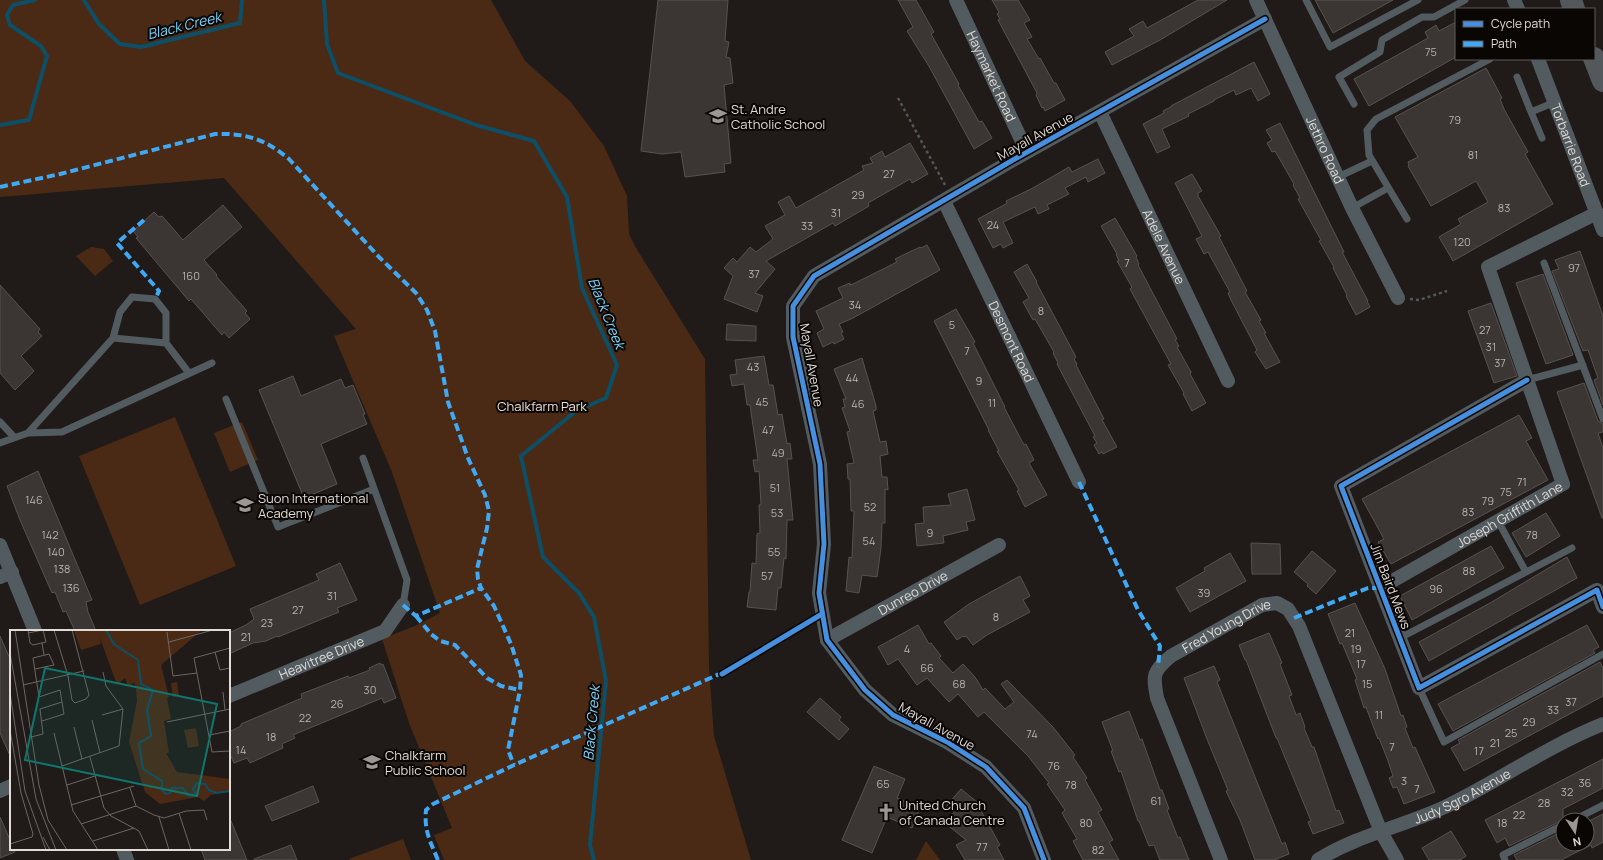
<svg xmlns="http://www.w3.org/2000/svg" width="1603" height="860" font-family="Manrope,sans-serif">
  <rect width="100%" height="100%" fill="#201b18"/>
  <path fill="#4a2a14" d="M0 0H491L525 61 570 101 604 146 627 196 629 234 636 248 705 359 709 668 714 736 751 860H444L434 835 452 828 409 723 382 639 417 625 440 613 392 472 334 336 356 329 224 178 0 197Z
    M91 247 104 249 113 261 95 276 76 256Z
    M175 417 236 566 140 605 79 456Z
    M242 422 258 460 230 472 214 433Z
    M403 839 411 860H350L349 859Z
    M926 841 940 860H916Z"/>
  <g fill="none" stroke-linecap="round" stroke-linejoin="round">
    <path stroke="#0d4f66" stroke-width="4" d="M84 0 99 24 120 44 141 47 240 23 242 0
      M324 0 327 44 338 73 476 125 534 141 567 197 582 288 617 365 606 398 576 411 521 456 543 557 579 593 594 617 606 681 590 845 594 860
      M0 125 29 120 47 56 41 46 10 25 7 15 13 5 35 0"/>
  </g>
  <path fill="#3b3634" stroke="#56524f" d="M658 0H728L725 41 729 42 726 57 730 58 733 83 724 85 731 163 724 164 725 172 685 177 681 152 662 154 641 151Z
    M898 0H916L934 32 931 34 954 75 959 84 958 85 979 122 982 121 992 138 974 149 930 68 907 31 913 27Z
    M992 0H1018L1030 20 1024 23 1032 37 1027 39 1039 59 1040 58 1054 83H1056L1065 100 1045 111 1043 107 1042 108 1036 95 1037 93 998 20 1000 19 997 14 999 12Z
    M1198 0H1227L1160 40 1112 65 1105 52 1134 36 1129 29 1143 21 1147 28Z
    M1315 0H1393L1333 33Z
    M1456 22V57L1369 106 1354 79 1428 38 1425 32 1436 25 1439 31Z
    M1254 62 1270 94 1258 101 1251 88 1236 95 1234 90 1214 100V101L1188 114 1189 116 1162 129 1170 147 1157 153 1143 124 1164 113 1163 111 1171 107V106Z
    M1486 68 1502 98 1500 99 1504 109 1528 152 1525 154 1553 204 1453 261 1439 237 1461 224 1458 219 1488 202 1476 181 1431 206 1408 166H1409L1408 162 1418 157 1395 117Z
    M1280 123 1344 252H1342L1368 301H1367L1370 307 1356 315 1346 296 1347 295 1333 268 1334 267 1319 241 1321 240 1298 199 1300 198 1293 185 1294 184 1275 151 1272 152 1267 143 1272 140 1266 130Z
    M910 143 928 174 912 183 910 179 868 203 869 206 835 226 833 223 766 261 775 269 755 293 763 296 757 312 724 299 733 276 724 268 733 258 737 262 750 247 756 252 773 239 765 226 785 215 778 202 789 196 796 208 864 170 862 166 873 163 870 158 882 151 885 157Z
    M1098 159 1105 173 1088 182 1086 177 1065 188 1069 194 1047 205 1049 209 1038 214 1035 207 1003 222 1013 243 1003 248 1001 244 993 248 978 219 1004 205 1007 203 1006 201 1033 188 1069 167 1072 172Z
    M1192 174 1202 191 1198 193V196L1221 236 1219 237 1247 291 1245 292 1261 320 1259 321 1266 333H1264L1280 362 1266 369 1255 352 1257 350 1231 300 1228 293 1230 292 1208 252 1204 254 1196 239 1202 236 1175 183Z
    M223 205 242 227 204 260 217 275 216 276 247 311 245 313 250 319 229 338 224 332 222 335 191 299 189 301 136 238 138 237 133 231 154 212 159 217 162 216 183 240Z
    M1115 218 1137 256 1136 257 1139 264 1138 265 1177 339 1175 340 1179 346 1177 347 1191 372V373L1190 374 1206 403 1192 411 1183 394 1184 393 1168 365 1171 364 1130 289 1132 287 1117 261H1119L1116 254H1117L1101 226Z
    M927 245 940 270 853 318 839 324 843 332 841 333 844 339 834 344 833 342 823 347 817 333 824 329 816 311 843 298 838 288 850 283V285L853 284 897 262 895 259 920 247 921 248Z
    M1580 251 1603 316V405L1594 380 1598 378 1588 350 1583 351 1552 271 1559 269 1555 260Z
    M1027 264 1037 282H1036L1076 357 1074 359 1077 364 1076 365 1104 419 1102 420 1117 447 1103 454 1102 452 1099 454 1094 445 1097 443 1093 437 1095 436 1057 364 1058 363 1053 353 1054 352 1035 319 1033 320 1023 302 1029 298 1014 272Z
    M1543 274 1573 355 1546 364 1516 283Z
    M0 285 40 329 38 332 42 336 21 356 34 371 15 390 0 373Z
    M1491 303 1517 376 1494 383 1468 311Z
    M956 309 975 342 973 343 1005 407H1004L1024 445 1026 444 1034 460 1029 463 1047 495 1025 507 1017 491 1019 490 997 451H999L988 430H989L934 321Z
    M727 324 756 326V341L726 340Z
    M764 356 769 385H773L778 415 782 414 787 444 790 443 792 459H787L793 520H787L786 559 784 558 781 588H778L776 610 747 607 749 592H750L752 563 756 564 757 534 760 533 759 505 761 504 759 471 755 472 753 460H758L750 405H747L744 384 732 386 730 375 737 374 735 360Z
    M862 358 876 406V410L873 411 880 442 886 441 888 454 880 456 882 477H887L888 490 885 489V523H882L881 548 877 577 862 575 859 593 846 591 849 557 852 558 854 511H851L850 479H848L847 464 854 463 847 432 850 431 842 408 845 407 843 399H846L834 369Z
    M293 376 301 396 341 379 345 388 353 385 365 414 363 415 367 424 321 444 337 484 304 498 259 390Z
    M1584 383 1598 421 1603 424V432L1598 433 1603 448V518H1602L1557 392Z
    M1519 415 1532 438 1526 441 1548 480 1391 564 1378 542 1384 539 1362 499Z
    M38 471 92 600 86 602 88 612 96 631H75L66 611 63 612 55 592 52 593 20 520 7 486Z
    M967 489 975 520 966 522 968 530 943 536 944 543 917 546 915 524 924 523 923 507 951 505 948 494Z
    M1546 513 1560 536 1526 557 1512 533Z
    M1251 543 1280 544 1281 574H1252Z
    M1491 546 1504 568 1412 620 1400 596Z
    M1312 551 1336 571 1316 594 1307 586 1308 584 1294 572Z
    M1230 553 1246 581 1190 612 1176 588 1205 571 1204 568Z
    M1567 557 1577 578 1429 661 1419 642 1490 603Z
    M340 563 357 600 337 608 339 612 278 637 277 636 266 641 253 643 229 654V633L246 625 254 619 250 609 319 580 316 574Z
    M1020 576 1030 596 1023 600 1030 612 987 635 973 645 966 636 964 637 963 636 957 640 944 622 969 604Z
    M1355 603 1385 669 1401 716 1403 715 1407 727 1405 728 1413 748 1415 747 1435 792 1404 804 1397 787 1393 788 1389 778 1393 776 1387 758 1379 738 1378 739 1366 707 1364 708 1355 680 1357 679 1342 643 1340 644 1328 614Z
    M918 625 929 644 931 643 941 656 939 658 953 673 963 664 975 677 983 690 985 688 1005 709 1014 702 1001 684 1007 680 1053 727 1075 755 1073 757 1087 778 1085 780 1102 810 1098 812 1113 840 1109 842 1119 860H1083L1073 841 1077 839 1062 813 1065 810 1047 784 1049 783 1028 756 984 712 978 717 958 694 949 702 927 678 917 685 898 659 888 665 878 647Z
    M1587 625 1599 647 1593 650 1595 653 1453 731 1438 704Z
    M1269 633 1282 663 1280 664 1292 695 1289 696 1296 715 1300 713 1305 727 1304 728 1312 747H1314L1336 811 1339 810 1344 823 1313 834 1308 822 1311 821 1277 738H1276L1246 660H1245L1239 645Z
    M0 636 11 661V758L0 733Z
    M1600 662 1603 668V696L1464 771 1451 748 1460 743 1458 740Z
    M380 663 381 665 383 664 396 698 384 703 382 698 293 735 295 738 282 744 283 748 250 763 247 758 234 763 229 752V732L241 726V724L302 698 301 694 348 676 349 678 370 670 369 668Z
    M1214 666 1220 680 1217 682 1255 777 1282 844 1285 842 1289 854 1274 860H1255L1240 820 1226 791 1228 790 1207 739 1184 678Z
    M820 698 841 717 839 720 849 729 839 740 807 712Z
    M1129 711 1140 740 1142 739 1160 790H1162L1169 809 1167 810 1178 838 1180 837 1189 860H1160L1154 845 1149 846 1139 821H1138L1121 771 1119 772 1111 751H1113L1102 722Z
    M1603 759V788L1563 809V820L1509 846 1505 838 1497 843 1485 820Z
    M874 766 905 779 897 798 920 808 912 828 887 817 872 853 842 840Z
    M313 786 319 802 272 821 265 806Z
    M961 789 982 806 980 809 1000 845 997 847 1004 860H965L956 845 966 840 945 823 954 812 947 805Z
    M1603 814V842L1592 848 1591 845 1561 860H1517L1514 855 1563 831V844H1587V822Z
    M229 816 247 860H205L201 849H229Z
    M0 817 11 842V849H14L15 852 0 858Z
    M1451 831 1466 856 1460 860H1429L1422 848Z
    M291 845 297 860H254V859Z"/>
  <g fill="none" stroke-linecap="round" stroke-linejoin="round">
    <path stroke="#535659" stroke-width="2.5" stroke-dasharray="3 3" stroke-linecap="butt" d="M898 98 945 185
      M1410 299 1419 300 1447 291"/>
    <path stroke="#525b5f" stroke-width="7" d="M1306 0 1330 47 1418 0
      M1517 77 1531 112
      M1354 104 1339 77 1380 52 1382 40 1422 17H1434L1465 0
      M1542 138 1531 112 1555 102
      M1338 177 1372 161
      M1352 208 1388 188
      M1407 219 1369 155 1367 130 1376 119 1490 59
      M1544 263 1603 419
      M113 338 120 312 132 297 155 299 166 313V343
      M1527 380 1583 365
      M226 399 278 527 374 489
      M0 422 14 437
      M28 433 113 338 166 343 189 373
      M0 443 28 433 62 432 212 363
      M363 458 407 580 403 605
      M1498 521 1526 572
      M1400 638 1572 548
      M1419 688 1444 742 1603 654
      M1574 820 1603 805
      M1505 860 1503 855 1563 825"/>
    <g stroke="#525b5f" stroke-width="14">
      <path id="s1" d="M956 0 1027 152"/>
      <path id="s2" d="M1256 0 1352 208 1398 298"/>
      <path d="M1514 0 1518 9"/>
      <path id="s3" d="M1538 59 1603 230"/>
      <path id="s4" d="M1100 112 1228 381"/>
      <path id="s5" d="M944 201 1079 482"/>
      <path d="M1527 380 1341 486 1419 688 1597 590 1603 607"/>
      <path d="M0 545 35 631"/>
      <path d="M0 577 12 572"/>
      <path id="s6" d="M1380 588 1563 484 1488 267 1597 213"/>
      <path id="s7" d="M827 640 999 545"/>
      <path id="s8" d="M229 696 385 631 403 605"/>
      <path d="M0 791 11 786"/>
      <path d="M123 849 127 860"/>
      <path d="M1044 860 1024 808 986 767 947 742 893 715 865 690 827 640 819 593 824 544 820 464 793 337V306L814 276 1013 160 1265 19"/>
      <path id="s9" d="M1221 860 1157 698C1153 675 1152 672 1171 656L1262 605 1277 603 1288 609 1299 626 1381 832 1397 860"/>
      <path id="s10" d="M1318 860C1357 835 1405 826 1447 806 1500 780 1548 746 1603 724"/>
    </g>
    <path stroke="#53585c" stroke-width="22" d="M1571 0 1574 9
      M1594 58 1603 81"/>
    <path stroke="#3fa9f5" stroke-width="4" stroke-dasharray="8 4" stroke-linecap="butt" d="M0 187 60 174 215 134C246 133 265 139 289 159L379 257 416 293 427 310 435 331 448 402 468 458 485 495 489 511 487 528 477 569 478 579 481 588 494 606 511 644 521 675 520 690 508 750 514 765
      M144 220 117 243 159 291 155 299
      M1079 482 1138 610 1160 646 1158 667
      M403 605 416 616 481 588
      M416 616 431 634 440 641 455 645 487 678 501 686 520 690
      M1294 618 1368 588H1380
      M438 860C430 841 424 831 426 810L433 804 514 765 724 672"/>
    <g stroke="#0a0604" stroke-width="8">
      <path id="cycleway" d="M1527 380 1341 486 1419 688 1597 590 1603 607
        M722 674 822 614
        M1044 860 1024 808 986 767 947 742 893 715 865 690 827 640 819 593 824 544 820 464 793 337V306L814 276 1013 160 1265 19"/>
    </g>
    <use href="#cycleway" stroke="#468fdf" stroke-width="5"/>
  </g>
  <defs>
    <g id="school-bare" transform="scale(1.38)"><path d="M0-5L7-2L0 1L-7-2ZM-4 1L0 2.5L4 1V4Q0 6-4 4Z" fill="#9d9793" stroke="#0a0604" stroke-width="2.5" paint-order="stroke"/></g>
    <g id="church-bare" transform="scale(1.38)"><path d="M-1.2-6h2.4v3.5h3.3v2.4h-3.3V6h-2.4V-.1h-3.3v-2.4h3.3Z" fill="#9d9793" stroke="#0a0604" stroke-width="2.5" paint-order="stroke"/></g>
  </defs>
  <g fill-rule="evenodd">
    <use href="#school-bare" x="718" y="116"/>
    <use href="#school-bare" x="245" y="505"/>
    <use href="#school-bare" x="372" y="762"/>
    <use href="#church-bare" x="886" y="812"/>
  </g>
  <g text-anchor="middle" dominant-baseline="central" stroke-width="4" stroke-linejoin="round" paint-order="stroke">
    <g font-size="11" fill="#b8b1ad">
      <text x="1431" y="51">75</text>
      <text x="1455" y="119">79</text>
      <text x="1473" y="154">81</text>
      <text x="889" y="173">27</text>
      <text x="858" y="194">29</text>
      <text x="1504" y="207">83</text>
      <text x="836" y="212">31</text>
      <text x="993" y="224">24</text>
      <text x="807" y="225">33</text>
      <text x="1462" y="241">120</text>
      <text x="1127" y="262">7</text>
      <text x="1574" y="267">97</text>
      <text x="754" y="273">37</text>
      <text x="191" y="275">160</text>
      <text x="855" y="304">34</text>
      <text x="1041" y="310">8</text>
      <text x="952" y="324">5</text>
      <text x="1485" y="329">27</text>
      <text x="1491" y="346">31</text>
      <text x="967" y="350">7</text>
      <text x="1500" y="362">37</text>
      <text x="753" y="366">43</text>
      <text x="852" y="377">44</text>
      <text x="979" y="380">9</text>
      <text x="762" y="401">45</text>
      <text x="992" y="402">11</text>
      <text x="858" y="403">46</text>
      <text x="768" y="429">47</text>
      <text x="778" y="452">49</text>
      <text x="1522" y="481">71</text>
      <text x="775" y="487">51</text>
      <text x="1506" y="491">75</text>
      <text x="34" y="499">146</text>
      <text x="1488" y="500">79</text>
      <text x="870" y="506">52</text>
      <text x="1468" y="511">83</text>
      <text x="777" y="512">53</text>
      <text x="930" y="532">9</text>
      <text x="50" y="534">142</text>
      <text x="1532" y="534">78</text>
      <text x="869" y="540">54</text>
      <text x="56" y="551">140</text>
      <text x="774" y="551">55</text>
      <text x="62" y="568">138</text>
      <text x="1469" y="570">88</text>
      <text x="767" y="575">57</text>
      <text x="71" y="587">136</text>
      <text x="1436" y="588">96</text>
      <text x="1204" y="592">39</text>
      <text x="332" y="595">31</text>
      <text x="298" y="609">27</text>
      <text x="996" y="616">8</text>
      <text x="267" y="622">23</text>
      <text x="1350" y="632">21</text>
      <text x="246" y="636">21</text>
      <text x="907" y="648">4</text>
      <text x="1356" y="648">19</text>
      <text x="1361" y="663">17</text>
      <text x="927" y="667">66</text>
      <text x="959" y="683">68</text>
      <text x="1367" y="683">15</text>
      <text x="370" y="689">30</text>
      <text x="1571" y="701">37</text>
      <text x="337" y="703">26</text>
      <text x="1553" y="709">33</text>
      <text x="1379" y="714">11</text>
      <text x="305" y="717">22</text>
      <text x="1529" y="721">29</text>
      <text x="1511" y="732">25</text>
      <text x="1032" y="733">74</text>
      <text x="271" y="736">18</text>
      <text x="1495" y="742">21</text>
      <text x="1392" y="746">7</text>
      <text x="241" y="749">14</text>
      <text x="1479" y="750">17</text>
      <text x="1054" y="765">76</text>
      <text x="1404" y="780">3</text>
      <text x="1585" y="782">36</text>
      <text x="883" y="783">65</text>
      <text x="1071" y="784">78</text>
      <text x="1417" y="788">7</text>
      <text x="1567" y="791">32</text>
      <text x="1156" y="800">61</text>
      <text x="1544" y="802">28</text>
      <text x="1519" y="814">22</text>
      <text x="1086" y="822">80</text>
      <text x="1502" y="822">18</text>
      <text x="982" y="846">77</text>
      <text x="1098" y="849">82</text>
    </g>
    <g font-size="13" fill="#e1dad5" stroke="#0a0604">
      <text stroke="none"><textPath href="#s1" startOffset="84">Haymarket Road</textPath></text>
      <text transform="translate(1035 136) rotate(-29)">Mayall Avenue</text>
      <text stroke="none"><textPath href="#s3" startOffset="92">Torbarrie Road</textPath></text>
      <text stroke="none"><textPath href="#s2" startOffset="165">Jethro Road</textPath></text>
      <text stroke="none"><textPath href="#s4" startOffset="149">Adele Avenue</textPath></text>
      <text stroke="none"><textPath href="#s5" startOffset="156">Desmont Road</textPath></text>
      <text transform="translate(812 365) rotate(80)">Mayall Avenue</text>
      <text stroke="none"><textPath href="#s6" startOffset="149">Joseph Griffith Lane</textPath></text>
      <text transform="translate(1391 586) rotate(69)">Jim Baird Mews</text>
      <text stroke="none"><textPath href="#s7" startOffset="98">Dunreo Drive</textPath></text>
      <text stroke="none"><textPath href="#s9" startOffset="286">Fred Young Drive</textPath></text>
      <text stroke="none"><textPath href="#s8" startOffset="100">Heavitree Drive</textPath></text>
      <text transform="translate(937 726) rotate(29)">Mayall Avenue</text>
      <text stroke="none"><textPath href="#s10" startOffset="158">Judy Sgro Avenue</textPath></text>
    </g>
    <g font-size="13" fill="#e1dad5" stroke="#0a0604" text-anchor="start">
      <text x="731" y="109">St. Andre<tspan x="731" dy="15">Catholic School</tspan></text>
      <text x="258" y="498">Suon International<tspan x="258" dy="15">Academy</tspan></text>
      <text x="385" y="755">Chalkfarm<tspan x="385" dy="15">Public School</tspan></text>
      <text x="899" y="805">United Church<tspan x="899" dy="15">of Canada Centre</tspan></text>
    </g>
    <g font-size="13" fill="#f2dfd4" stroke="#0a0604">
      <text x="542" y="406">Chalkfarm Park</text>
    </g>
    <g font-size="14" font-style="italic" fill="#7bd4fb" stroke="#0a0604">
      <text transform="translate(184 25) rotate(-14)">Black Creek</text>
      <text transform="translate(607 313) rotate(68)">Black Creek</text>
      <text transform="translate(591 723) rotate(-85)">Black Creek</text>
    </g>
  </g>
  <g transform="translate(10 630)">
    <rect width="220" height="220" fill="#201b18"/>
    <path d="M192 0 151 35 159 67 157 68 161 89 154 91 159 123H156L167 142 220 149V161L201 165 194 171 188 167 150 174 135 162 119 112 127 71 126 57 124 53 118 56 115 48 107 55 90 8 91 14 71 20 64 1ZM167 52 169 66 163 67 161 53ZM186 98 189 116 178 118 174 100Z" fill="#4a2a14"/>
    <path fill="none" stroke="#0d4f66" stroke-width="2" d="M96 0 104 14 128 30 131 54 143 60 137 80 141 106 129 113 133 139 152 151V160L156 164 160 163 162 158H173L179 166 186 165 183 159 187 153 195 154 199 160 206 163 220 161"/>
    <path fill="none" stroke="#6d6764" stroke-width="1" d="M5 0 29 155 38 190 57 220M18 0 20 13 23 15 36 12 33 0 18 3M44 0 58 46 62 70 65 73 76 69 79 65 62 0M157 2 163 46 187 43M159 12 203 0M32 13 34 25M220 18 184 28 202 122 220 121M205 22 210 40 220 38M0 23 26 169 46 220M25 39 44 35 39 24 23 28 29 67 50 60 54 84 32 91M13 55 74 41M213 62 215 80M0 63 15 161 36 220M92 85 113 79M82 90 90 123M157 92 220 79M64 97 72 129M0 100 11 163 23 204 22 207 0 214M44 103 63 181 88 220M199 105 220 101M21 107 33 104 30 79 52 72M80 127 94 178 101 186 129 201 138 220M52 136 109 116 113 79 96 56 93 42M57 155 85 146M120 158 126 176 144 185 154 188 176 181 194 180 197 190M61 175 124 156M169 183 181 220M149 187 159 220M71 194 126 176M33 207 40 220M83 211 124 198"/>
    <path fill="#0f766e" fill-opacity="0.15" stroke="#0f766e" stroke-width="2" d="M35 38 207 74 187 166 15 130Z"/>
    <rect width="220" height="220" fill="none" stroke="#e1dad5" stroke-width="2"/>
  </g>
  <rect x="1455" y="8" width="140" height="52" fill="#0a0604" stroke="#605b58"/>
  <rect x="1463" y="21" width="20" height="6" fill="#468fdf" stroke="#605b58"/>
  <text x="1491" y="28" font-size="12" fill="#e1dad5">Cycle path</text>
  <rect x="1463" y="41" width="20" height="6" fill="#3fa9f5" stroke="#605b58"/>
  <text x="1491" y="48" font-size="12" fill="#e1dad5">Path</text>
  <g transform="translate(1575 832) rotate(168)"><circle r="19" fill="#0a0604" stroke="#605b58"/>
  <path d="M0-3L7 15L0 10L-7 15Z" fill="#9d9793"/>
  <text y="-6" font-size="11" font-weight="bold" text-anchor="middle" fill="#e1dad5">N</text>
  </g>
</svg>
